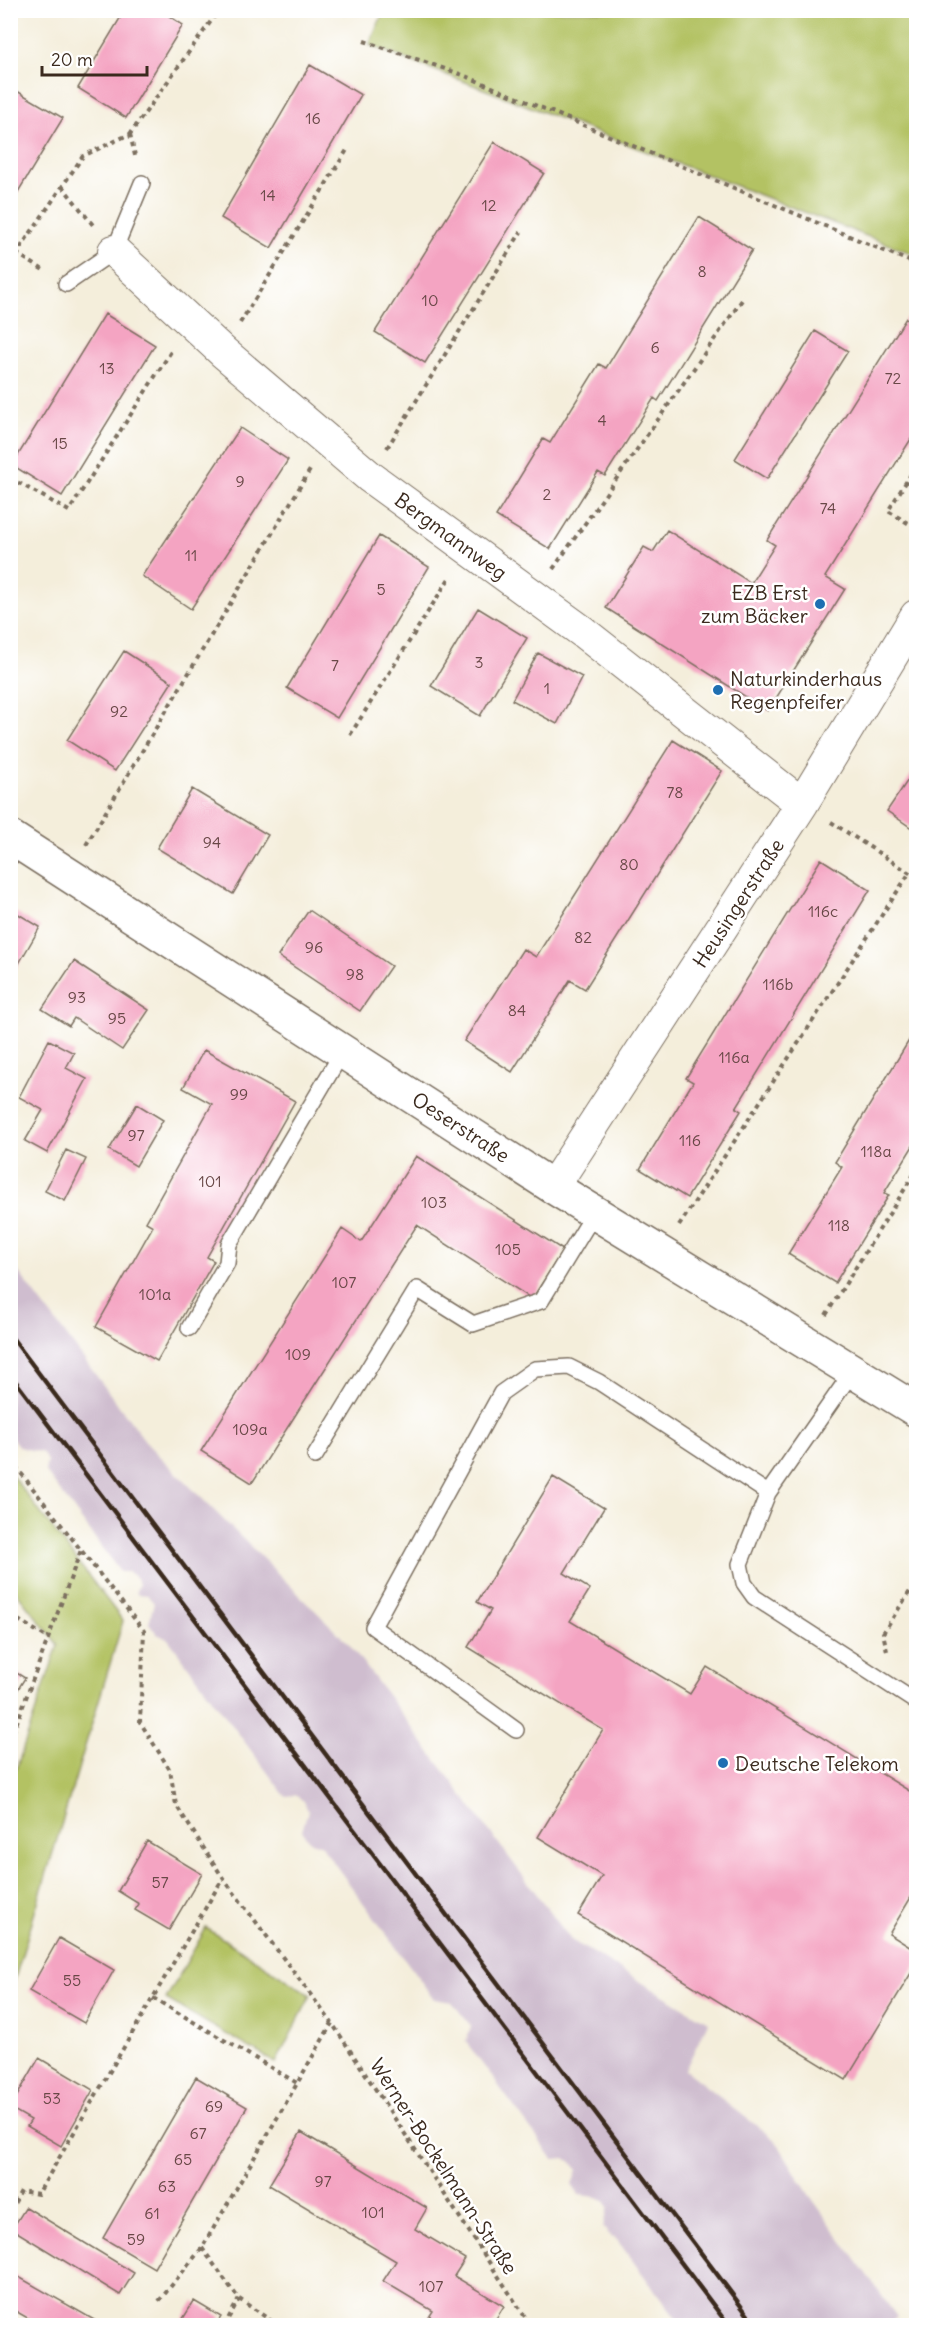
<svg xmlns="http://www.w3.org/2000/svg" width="927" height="2336" font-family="Delius,sans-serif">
  <rect width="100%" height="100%" fill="#fff"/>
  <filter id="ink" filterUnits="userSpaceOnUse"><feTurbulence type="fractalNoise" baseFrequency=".0167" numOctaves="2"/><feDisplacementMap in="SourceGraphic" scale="12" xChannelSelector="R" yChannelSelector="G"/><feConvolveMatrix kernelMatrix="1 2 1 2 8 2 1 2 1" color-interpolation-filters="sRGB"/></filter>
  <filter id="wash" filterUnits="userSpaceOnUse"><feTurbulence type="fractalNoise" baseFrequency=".008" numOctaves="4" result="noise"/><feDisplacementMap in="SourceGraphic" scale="24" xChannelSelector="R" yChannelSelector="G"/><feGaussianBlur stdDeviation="1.35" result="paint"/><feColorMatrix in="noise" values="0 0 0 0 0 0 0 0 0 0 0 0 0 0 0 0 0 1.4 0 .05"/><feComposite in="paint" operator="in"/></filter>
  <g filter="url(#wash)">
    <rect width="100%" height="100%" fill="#f4eedb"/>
    <path fill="#cfbdcf" d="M11 1262 149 1446 349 1644 571 1940 708 2022 685 2070 776 2141 808 2193 897 2317 887 2325H681L617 2240 611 2237 603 2227 609 2207 604 2200 597 2197 579 2195 572 2185 577 2170 572 2162 565 2158 553 2159 466 2042 471 2026 452 2002 434 1999 320 1844 313 1843 306 1837 302 1830 308 1811 304 1801 295 1795 285 1796 168 1639 157 1634 149 1623 154 1603 147 1595 137 1594 136 1591 139 1584 135 1576 129 1572H120L45 1471 47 1461 43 1453 19 1447 13 1439 10 1425Z"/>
    <path fill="#b3c264" stroke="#777641" stroke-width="1.5" d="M384 11H916V255L369 45Z
      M11 1474 123 1621 11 1991V1784L58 1645 11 1585Z
      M206 1928 311 1995 276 2063 166 1999Z"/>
    <g id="blocks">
      <path fill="#f4a4c2" d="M125 10H160L183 25 126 118 78 88Z
        M310 65 361 95 271 248 221 218Z
        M10 87 63 118 10 205Z
        M494 142 544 173 425 363 375 332Z
        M699 217 752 250 658 401 654 398 605 476 598 472 550 549 496 516 543 439 550 443 599 364 606 368Z
        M105 314 155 345 62 496 12 465Z
        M906 318 916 325V431L825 577 845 589 768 711 606 608 644 547 653 552 667 530 751 583 775 545 767 540Z
        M815 331 848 351 767 479 735 459Z
        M240 428 288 460 191 609 142 576Z
        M379 536 429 567 337 718 287 688Z
        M478 608 527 638 480 716 431 686Z
        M124 651 172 682 115 771 67 740Z
        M538 653 582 677 557 724 512 700Z
        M673 740 722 771 585 989 570 980 512 1072 464 1041 523 949 536 957Z
        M916 768V831L887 811Z
        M192 789 268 835 233 894 157 848Z
        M821 859 870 890 736 1108 741 1111 687 1198 640 1169 693 1082 686 1078Z
        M10 909 40 927 10 979Z
        M309 910 391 966 360 1011 278 956Z
        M74 961 149 1010 122 1050 74 1018 69 1026 42 1009Z
        M916 1029V1141L884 1193 889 1195 835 1283 788 1254 842 1167 835 1162Z
        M49 1040 74 1053 66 1068 87 1079 47 1153 25 1141 43 1110 19 1097Z
        M204 1050 295 1101 207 1257 214 1261 157 1361 96 1327 153 1226 146 1222 212 1104 183 1088Z
        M137 1104 163 1120 136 1166 109 1150Z
        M66 1150 86 1159 65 1201 45 1191Z
        M416 1156 563 1250 532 1299 417 1225 252 1483 201 1451 342 1229 361 1242Z
        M553 1477 604 1508 564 1573 590 1589 570 1621 690 1694 707 1667 916 1795V1889L889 1934 916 1951V1965L846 2080 578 1915 602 1876 538 1837 603 1730 468 1647 491 1610 477 1602Z
        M10 1669 25 1678 10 1702Z
        M147 1841 202 1874 169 1930 135 1910 139 1904 118 1891Z
        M59 1938 114 1970 84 2023 29 1991Z
        M39 2058 93 2090 61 2146 27 2126 31 2120 10 2108Z
        M196 2077 247 2107 154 2268 103 2238Z
        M301 2132 427 2208 415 2229 465 2259 454 2276 504 2306 492 2325H424L433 2311 383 2281 396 2261 269 2185Z
        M26 2207 134 2273 120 2295 12 2229Z
        M10 2272 103 2325H40L10 2308Z
        M194 2301 221 2317 216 2325H179Z"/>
    </g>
  </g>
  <g filter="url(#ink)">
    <use href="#blocks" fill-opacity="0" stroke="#7c6f60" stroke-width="1.5"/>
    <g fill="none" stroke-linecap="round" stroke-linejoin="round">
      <g stroke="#7c6f60" stroke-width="18">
        <path id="service" d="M66 284 114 251 142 183
          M189 1328 227 1263 229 1244 343 1051
          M315 1456 417 1289 473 1324 541 1301 595 1212
          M768 1493 740 1564 744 1583 754 1597 916 1702
          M516 1730 373 1627 501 1393 535 1369 569 1367 599 1382 768 1493 853 1371"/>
      </g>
      <g stroke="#7c6f60" stroke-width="34">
        <path id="minor" d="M114 251 223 352 370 477 583 632 802 804
          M553 1187 802 804 916 616"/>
      </g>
      <g stroke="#7c6f60" stroke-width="36">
        <path id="tertiary" d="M10 837 553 1187 916 1410"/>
      </g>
      <path stroke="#7c6f60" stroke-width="4" stroke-dasharray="4.5 4.5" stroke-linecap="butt" d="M364 41 463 75 916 264
        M130 134 136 160
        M62 186 93 225
        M16 253 45 271
        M10 263 83 156 130 134 219 10
        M240 323 347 150
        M387 448 521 232
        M916 466 888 511 916 528
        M10 478 69 511 172 350
        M553 569 742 300
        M350 735 450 577
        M831 822 916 877
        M86 845 310 470
        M679 1226 910 872
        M826 1315 916 1171
        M10 1459 144 1631 140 1722 170 1770 176 1805 223 1878
        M10 1615 48 1638
        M887 1651 883 1633 916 1582
        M10 1741 81 1550
        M153 1998 297 2083
        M10 2211 21 2191 38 2194 223 1878 332 2023
        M202 2248 239 2299 279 2326
        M159 2301 202 2248 332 2023 531 2326
        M224 2326 239 2299"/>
      <use href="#service" stroke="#fff" stroke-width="15"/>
      <use href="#minor" stroke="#fff" stroke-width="32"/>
      <use href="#tertiary" stroke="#fff" stroke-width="33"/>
      <path stroke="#3b2a1e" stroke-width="4.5" d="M10 1335 756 2326
        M10 1374 729 2326"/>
    </g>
  </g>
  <g fill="#1f6fb2" stroke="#fff" stroke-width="2">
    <circle cx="820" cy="604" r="6"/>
    <circle cx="718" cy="690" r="6"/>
    <circle cx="723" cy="1763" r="6"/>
  </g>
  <g text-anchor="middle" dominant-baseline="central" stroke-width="5" stroke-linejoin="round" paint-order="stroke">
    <g font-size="16" fill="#694847">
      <text x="313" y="118">16</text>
      <text x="268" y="195">14</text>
      <text x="489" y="205">12</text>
      <text x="702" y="271">8</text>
      <text x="430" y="300">10</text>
      <text x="655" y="347">6</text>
      <text x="107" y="368">13</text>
      <text x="893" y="378">72</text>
      <text x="602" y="420">4</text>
      <text x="60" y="443">15</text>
      <text x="240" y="481">9</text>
      <text x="547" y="494">2</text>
      <text x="828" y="508">74</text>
      <text x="191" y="555">11</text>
      <text x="381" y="589">5</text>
      <text x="479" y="662">3</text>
      <text x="335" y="665">7</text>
      <text x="547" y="688">1</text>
      <text x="119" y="711">92</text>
      <text x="675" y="792">78</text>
      <text x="212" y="842">94</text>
      <text x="629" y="864">80</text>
      <text x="823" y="911">116c</text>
      <text x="583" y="937">82</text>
      <text x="314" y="947">96</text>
      <text x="355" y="974">98</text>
      <text x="778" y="984">116b</text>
      <text x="77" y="997">93</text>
      <text x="517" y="1010">84</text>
      <text x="117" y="1018">95</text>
      <text x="734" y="1057">116a</text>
      <text x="239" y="1094">99</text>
      <text x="136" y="1135">97</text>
      <text x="690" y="1140">116</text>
      <text x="876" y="1151">118a</text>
      <text x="210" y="1181">101</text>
      <text x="434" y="1202">103</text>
      <text x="839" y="1225">118</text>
      <text x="508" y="1249">105</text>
      <text x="344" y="1282">107</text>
      <text x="155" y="1294">101a</text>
      <text x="298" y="1354">109</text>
      <text x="250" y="1429">109a</text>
      <text x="160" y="1882">57</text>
      <text x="72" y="1980">55</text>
      <text x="52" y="2098">53</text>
      <text x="214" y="2106">69</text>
      <text x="198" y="2133">67</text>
      <text x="183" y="2159">65</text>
      <text x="323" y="2181">97</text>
      <text x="167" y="2186">63</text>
      <text x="373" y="2212">101</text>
      <text x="152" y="2213">61</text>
      <text x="136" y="2239">59</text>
      <text x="431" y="2286">107</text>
    </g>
    <g font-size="20" fill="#3b2a1e" stroke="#fff">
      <text transform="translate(451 536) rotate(36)">Bergmannweg</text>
      <text transform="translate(738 903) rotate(-57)">Heusingerstraße</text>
      <text transform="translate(461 1127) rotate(33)">Oeserstraße</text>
      <text transform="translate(444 2166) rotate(57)">Werner-Bockelmann-Straße</text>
    </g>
    <g font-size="20" fill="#3b2a1e" stroke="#fff" text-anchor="start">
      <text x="808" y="592" text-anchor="end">EZB Erst<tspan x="808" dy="23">zum Bäcker</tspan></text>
      <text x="730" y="678">Naturkinderhaus<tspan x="730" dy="23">Regenpfeifer</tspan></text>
      <text x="735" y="1763">Deutsche Telekom</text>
    </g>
  </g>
  <rect width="927" height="2336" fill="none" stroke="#fff" stroke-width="36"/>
  <path d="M42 66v9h105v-9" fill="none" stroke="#3b2a1e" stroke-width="3"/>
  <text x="51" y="66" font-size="18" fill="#3b2a1e" stroke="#ffffff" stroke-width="4.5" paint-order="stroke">20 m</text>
</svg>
